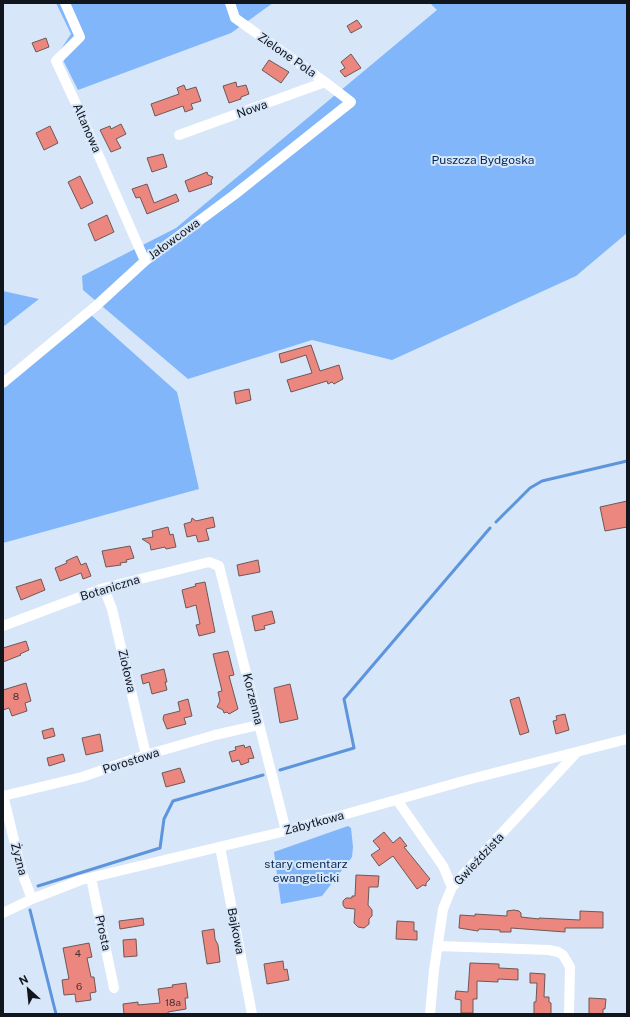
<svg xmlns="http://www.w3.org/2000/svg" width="630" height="1017" font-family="'Public Sans',sans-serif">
  <rect width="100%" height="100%" fill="#d7e6f9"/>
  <path fill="#81b6fa" d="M56 3H273L231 33 78 90 59 52 71 34Z
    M430 3H627V233L576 276 392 360 312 340 188 379 83 290 82 276 176 228 437 10Z
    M3 291 39 299 3 327Z
    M91 315 177 392 199 489 3 543V385Z
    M348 826 351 828 353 847 352 857 322 896 281 904 274 852Z"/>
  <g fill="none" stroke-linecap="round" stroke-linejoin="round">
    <path stroke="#5d95dd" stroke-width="3" d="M496 522 530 488 542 481 627 461
      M280 770 354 748 344 699 490 528
      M38 886 160 848 164 819 173 801 263 775
      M30 910 56 1014"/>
  </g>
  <path fill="#eb877e" stroke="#6f5855" d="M357 20 362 27 351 33 347 26Z
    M46 38 49 47 36 52 32 43Z
    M351 54 361 68 345 77 340 71 345 68 341 62Z
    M269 60 289 72 281 83 262 70Z
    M236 82 237 87 246 85 249 94 241 97V99L229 103 223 86Z
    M184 85 186 90 196 87 201 101 191 104 193 109 185 112 183 106 155 116 151 104 179 94 177 88Z
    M121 124 126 134 116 139 121 148 111 152 100 130 110 126 111 129Z
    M50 126 58 143 44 150 36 133Z
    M163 154 167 167 152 172 147 158Z
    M207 172 208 175 213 177 211 181 212 184 189 192 185 181Z
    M80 176 93 203 81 209 68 182Z
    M147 184 154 203 176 194 179 201 147 214 140 197 136 198 132 189Z
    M107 215 114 232 95 241 88 224Z
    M311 345 320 371 339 365 343 379 334 384 332 382 328 384 327 381 291 392 287 380 312 373 306 355 281 363 279 354Z
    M249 389 251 400 236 404 234 392Z
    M627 501V527L605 531 600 507Z
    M213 517 215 527 206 529 209 540 198 542 196 535 187 537 184 524 191 522 192 518 196 521Z
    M168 527 170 535 173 534 176 547 166 549 165 547 151 550 150 544 142 539 153 537 152 531Z
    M130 546 134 558 126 560 127 562 120 563 121 565 106 567 102 551Z
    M77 556 81 565 86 563 91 576 83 579 81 573 60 581 55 568 67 563 66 561Z
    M258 560 260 572 239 576 237 565Z
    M41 579 45 590 21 600 16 587Z
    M205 582 215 632 199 636 196 625 200 624 196 605 186 608 182 590 196 586 195 584Z
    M272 611 275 623 264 626 265 629 255 631 252 616Z
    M26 641 29 650 20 654 21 655 3 662V648Z
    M228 651 234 675 229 676 238 709 229 714 227 712 224 713 223 710 217 707 220 701 218 692 222 691 213 654Z
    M164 669 167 682H165L167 690 152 694 149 682 143 684 141 675Z
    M26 683 31 701 25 703 27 711 12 716 9 708 3 710V690Z
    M290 684 298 719 280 723 274 688Z
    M519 697 529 732 520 735 510 700Z
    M188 699 192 716 184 718 186 724 167 729 163 719 164 715 180 711 178 702Z
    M565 714 569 730 556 734 553 721 557 720 556 716Z
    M53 728 55 736 44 739 42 731Z
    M100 734 103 751 86 755 82 738Z
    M244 745 245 748 250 746 254 758 248 759 249 762 241 765 239 760 232 762 229 752 236 750 235 747Z
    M63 754 65 761 49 766 47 758Z
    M180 768 185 782 166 787 162 773Z
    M384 832 393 843 400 837 407 846 404 847 430 879 426 883V886L423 885 417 889 393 856 379 866 371 855 380 849 373 841Z
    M356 875 379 876 378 887H369L368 905 372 910V916L369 919V924L364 928 358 927 354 923 355 909 345 908 343 905V901L346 898H352V896H355Z
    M514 910 519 911 521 913V917L539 919V918L580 920V911L603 912V928H565V932L511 928V932H500V930L479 929 478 931 459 928 460 915 475 916V914L507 916V911Z
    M143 918 144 925 120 929 119 921Z
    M397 921 414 922V931H417V940L396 939Z
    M214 929 215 939 218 945 220 962 207 964 202 931Z
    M136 939 137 956 124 957 123 940Z
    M89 943 92 957 87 958 91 977H94L96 992 90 993 91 1000 76 1002 75 994 64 995 62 980 69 979 63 948Z
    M283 961 284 970 287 969 289 980 267 984 264 964Z
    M470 963 499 964V968L518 969V980L498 979V982L477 981V999H473V1013H461V1000L455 999 456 991 468 992Z
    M530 973 545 974 544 997H549V1002L551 1003V1014H534V1002H536L537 983H530Z
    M186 983 188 998H185L186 1009 168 1012V1014H124L123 1004 138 1002V1005L160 1003 158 989 173 987 172 985Z
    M589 998 606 999 605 1009H603V1014H589Z"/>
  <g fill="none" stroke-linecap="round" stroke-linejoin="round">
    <path stroke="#fff" stroke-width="10" d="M65 3 80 37 56 61 76 104 145 261
      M179 135 325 82
      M3 383 97 305 145 261 234 195 351 102 325 82 235 18 230 3
      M104 588 112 609 146 755
      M3 626 104 588 209 562 219 566 286 831
      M3 795 22 873 32 899
      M3 796 82 777 146 755 215 735 259 725
      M397 800 443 866 452 887
      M220 847 252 1014
      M91 878 114 988
      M3 913 32 899 81 880 286 831 467 780 627 739
      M438 946 549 950 558 952 563 955 570 967 569 1014
      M430 1014 434 970 443 909 452 887 577 752"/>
  </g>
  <g text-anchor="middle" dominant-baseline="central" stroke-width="4" stroke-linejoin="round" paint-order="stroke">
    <g font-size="10" fill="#483235">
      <text x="16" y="696">8</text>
      <text x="78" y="953">4</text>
      <text x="79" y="986">6</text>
      <text x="173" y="1002">18a</text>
    </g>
    <g font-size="12" fill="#11161d" stroke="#d7e6f9">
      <text transform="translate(287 55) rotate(35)">Zielone Pola</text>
      <text transform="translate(252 109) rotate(-20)">Nowa</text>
      <text transform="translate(87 128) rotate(66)">Altanowa</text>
      <text transform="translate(174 239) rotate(-36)">Jałowcowa</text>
      <text transform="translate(110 588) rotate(-17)">Botaniczna</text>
      <text transform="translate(127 671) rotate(77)">Ziołowa</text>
      <text transform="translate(253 699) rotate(76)">Korzenna</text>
      <text transform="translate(131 761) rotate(-18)">Porostowa</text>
      <text transform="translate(314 823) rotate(-15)">Zabytkowa</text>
      <text transform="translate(19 859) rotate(75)">Żyzna</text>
      <text transform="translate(479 859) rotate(-47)">Gwieździsta</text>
      <text transform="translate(236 931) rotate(79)">Bajkowa</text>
      <text transform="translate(103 933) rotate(78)">Prosta</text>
    </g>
    <g font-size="12" fill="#022a57" stroke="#d7e6f9">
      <text x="483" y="160">Puszcza Bydgoska</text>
      <text x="306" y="864">stary cmentarz<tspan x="306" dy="14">ewangelicki</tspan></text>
    </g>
  </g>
  <rect width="630" height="1017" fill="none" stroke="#11161d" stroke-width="8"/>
  <g transform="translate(28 989) rotate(333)" stroke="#d7e6f9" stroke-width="3" paint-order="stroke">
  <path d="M0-3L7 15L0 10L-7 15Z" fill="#11161d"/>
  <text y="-6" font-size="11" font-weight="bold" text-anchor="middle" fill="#11161d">N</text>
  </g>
</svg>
